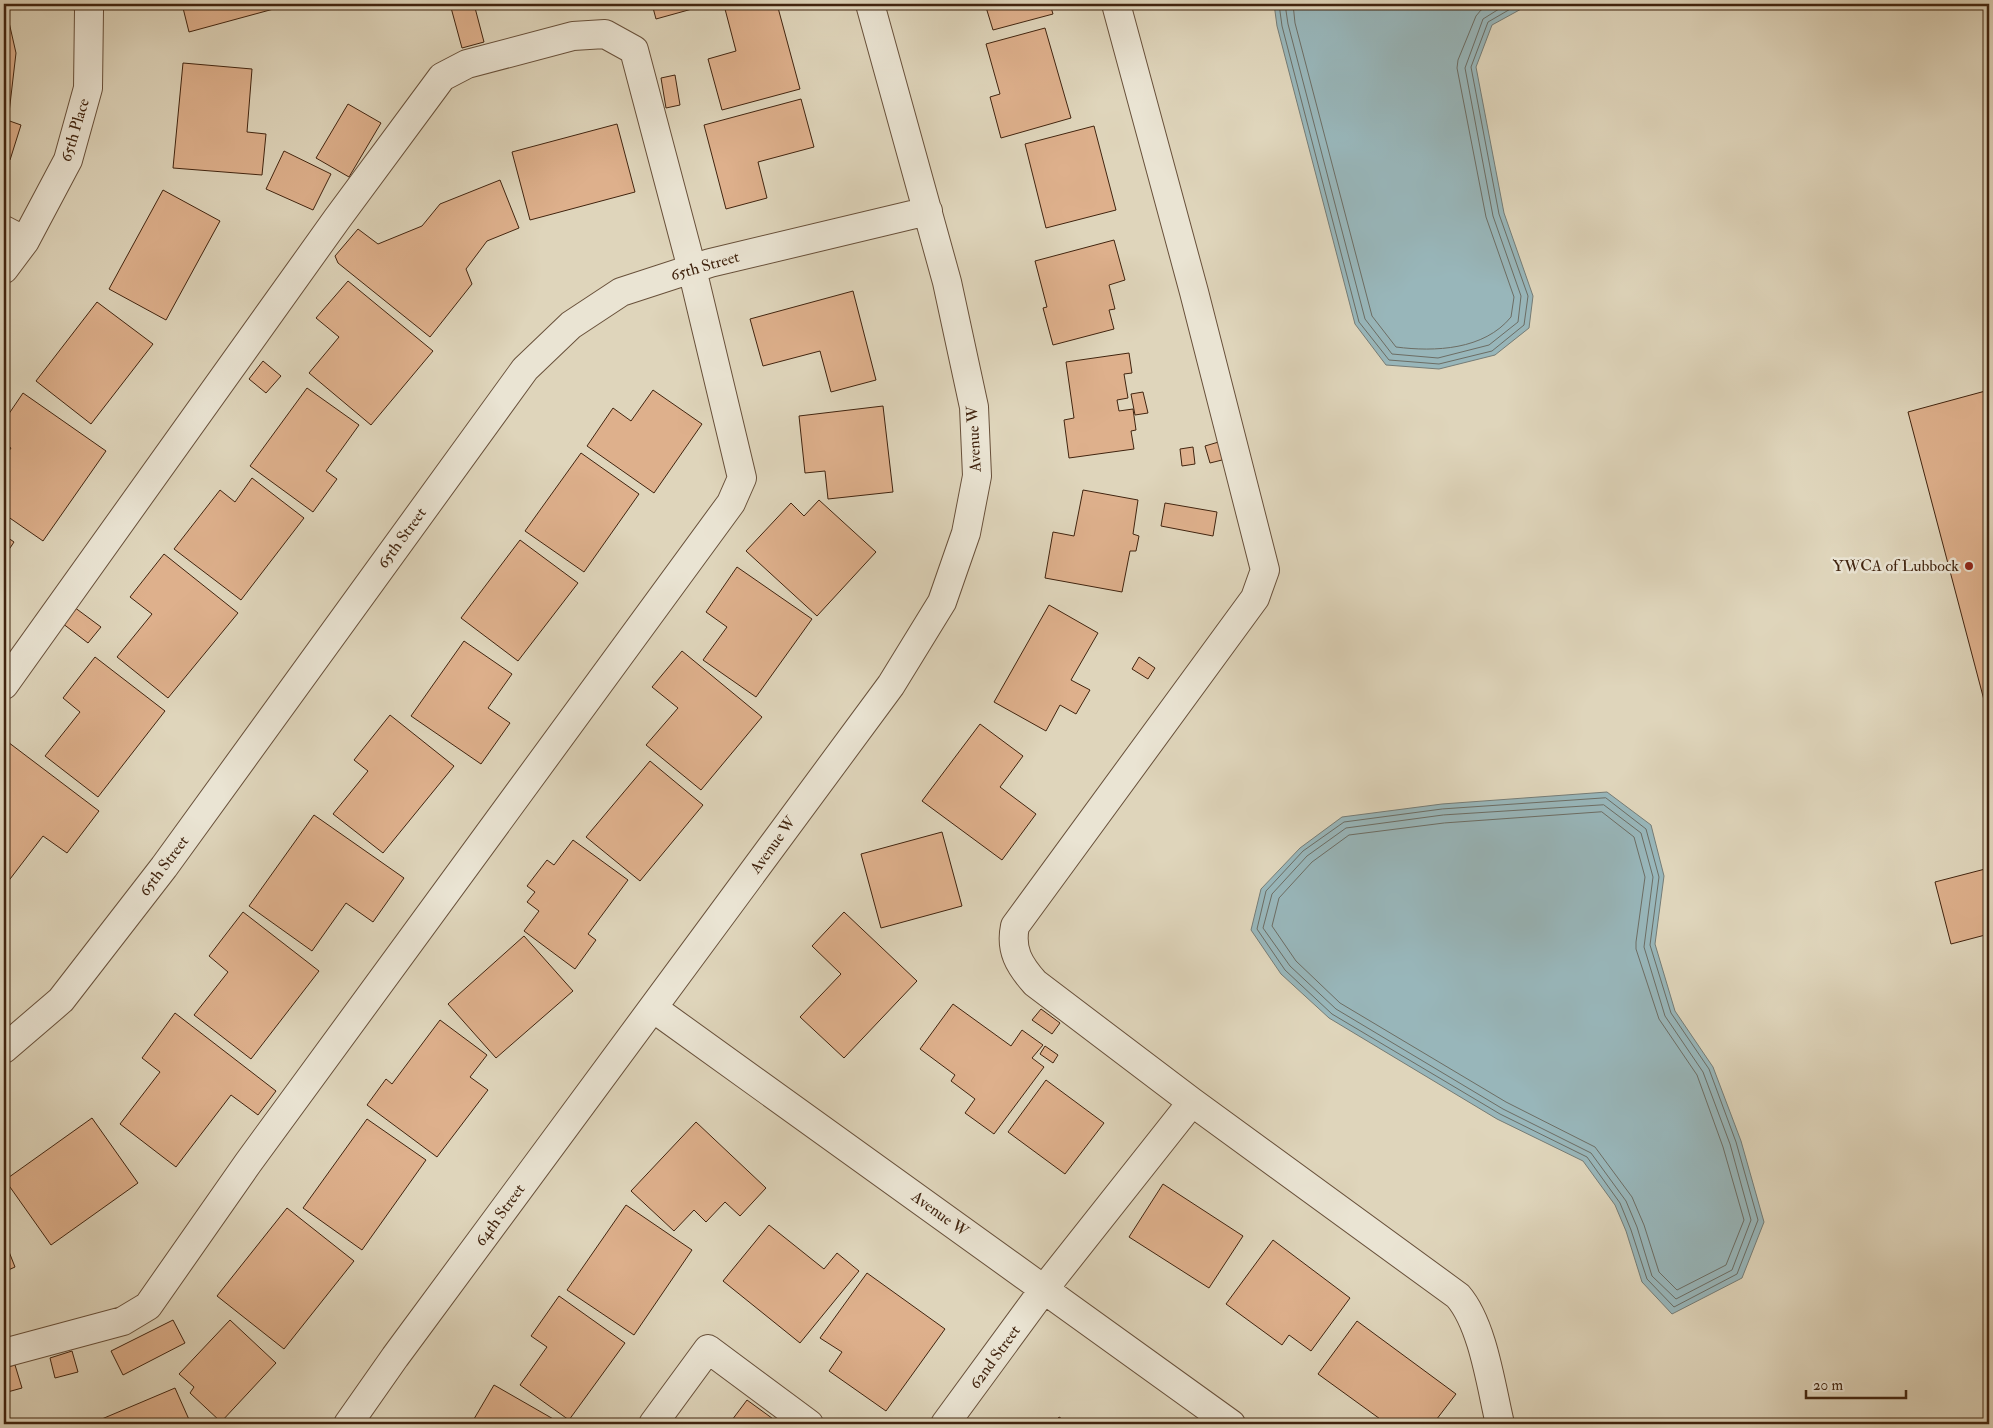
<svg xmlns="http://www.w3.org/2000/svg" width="1993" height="1428" font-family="'IM FELL Double Pica',serif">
  <rect width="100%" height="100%" fill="#dfd5bb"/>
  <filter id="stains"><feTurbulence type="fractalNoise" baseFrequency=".004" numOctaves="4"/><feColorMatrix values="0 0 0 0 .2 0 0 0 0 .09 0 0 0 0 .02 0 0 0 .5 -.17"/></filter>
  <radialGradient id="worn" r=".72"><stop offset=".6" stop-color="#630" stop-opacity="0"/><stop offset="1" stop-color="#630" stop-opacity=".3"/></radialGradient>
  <path fill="#98b6ba" stroke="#757c76" d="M1274 4H1536L1523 8 1492 25 1476 67 1504 213 1533 296 1529 328 1495 355 1439 369 1386 365 1355 324 1277 26Z
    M1607 792 1651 825 1664 876 1655 944 1675 1011 1713 1067 1741 1141 1764 1222 1742 1278 1672 1314 1642 1282 1626 1231 1615 1205 1583 1161 1497 1119 1329 1018 1281 974 1251 930 1261 889 1300 848 1342 817 1442 804Z"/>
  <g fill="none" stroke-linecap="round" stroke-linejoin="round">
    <path stroke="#6c6d64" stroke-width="1" d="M1279 4 1282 26 1359 322 1389 360 1439 364 1492 351 1524 325 1528 296 1499 214 1471 67 1488 22 1519 4
      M1285 4 1288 24 1365 319 1392 354 1438 358 1489 345 1518 322 1521 296 1493 216 1465 68 1483 19 1507 4
      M1293 4 1295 23 1372 316 1396 347C1435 352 1484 350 1511 317L1514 297 1486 217 1457 68 1458 60 1476 16 1481 10 1492 4
      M1606 798 1646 829 1659 877 1650 945 1671 1013 1709 1069 1736 1142 1758 1220 1737 1274 1674 1307 1647 1279 1631 1230 1620 1203 1587 1157 1500 1114 1332 1014 1285 970 1257 929 1266 891 1303 851 1344 822 1442 809Z
      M1604 805 1641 833 1653 877 1644 947 1665 1016 1703 1072 1730 1144 1751 1220 1732 1270 1676 1299 1652 1276 1637 1227 1626 1201 1591 1153 1503 1109 1336 1009 1290 966 1263 928 1272 894 1307 856 1346 828 1443 815Z
      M1602 812 1634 837 1645 877 1636 942V949L1659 1019 1697 1075 1723 1147 1744 1220 1726 1265 1677 1290 1659 1272 1644 1225 1632 1197 1595 1147 1506 1102 1340 1003 1296 961 1272 926 1279 898 1312 862 1349 835 1444 823Z"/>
  </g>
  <path fill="#deb08c" stroke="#41240f" d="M182 4H292L189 32Z
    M450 4H474L484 42 462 48Z
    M652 4H710L656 19Z
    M744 4H777L800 89 722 110 708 59 736 51 725 9Z
    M985 4H1050L1053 14 993 30Z
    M6 9 16 53 9 113 4 112V10Z
    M1045 28 1071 118 1001 138 990 97 1000 94 986 44Z
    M183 63 252 69 247 132 266 134 262 175 173 168Z
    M675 75 680 105 666 108 661 78Z
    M801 99 814 147 758 162 767 198 726 209 704 125Z
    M348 104 381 123 349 177 316 158Z
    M4 119 21 125 10 160 4 158Z
    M617 124 635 192 530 220 512 152Z
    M1094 126 1116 210 1046 228 1025 144Z
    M284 151 331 174 313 210 266 189Z
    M500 180 519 228 487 241 466 269 472 284 430 337 338 263 335 256 358 229 378 244 422 226 440 204Z
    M163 190 220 221 166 320 109 289Z
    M1114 240 1125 280 1109 285 1115 309 1109 310 1114 329 1053 345 1043 308 1047 307 1035 261Z
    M348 281 433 351 371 425 309 373 339 337 316 318Z
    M853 291 876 380 831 392 820 351 763 366 750 319Z
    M97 302 153 344 91 424 36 381Z
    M1129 353 1132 373 1124 374 1128 398 1117 400 1119 411 1133 409 1136 430 1131 431 1134 449 1069 458 1064 420 1074 418 1066 362Z
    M263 361 281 376 266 393 249 379Z
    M307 388 359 425 326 471 337 479 313 512 250 466Z
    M653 390 702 424 654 493 587 446 613 408 631 421Z
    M1989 390V719L1908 412Z
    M1143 392 1148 413 1135 415 1131 394Z
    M23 393 106 451 43 541 4 514V458L11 448 4 444V421Z
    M883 406 893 492 828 499 825 471 805 473 799 416Z
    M1222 441 1226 459 1210 463 1205 446Z
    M1193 447 1195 464 1182 466 1180 449Z
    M581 453 639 494 584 572 525 531Z
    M252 478 304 518 241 600 174 549 220 490 235 502Z
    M1083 490 1138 500 1133 534 1139 536 1136 551H1130L1122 592 1045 578 1053 532 1074 536Z
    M819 500 876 552 817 616 746 551 791 503 804 516Z
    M1165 503 1217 512 1213 536 1161 526Z
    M4 535 14 542 4 557Z
    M520 540 578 583 518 661 461 618Z
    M164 554 238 613 168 698 117 657 152 614 130 597Z
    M737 567 812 619 756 697 703 660 727 627 706 612Z
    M1049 605 1098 633 1071 680 1090 690 1076 714 1060 705 1046 731 994 702Z
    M74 607 101 627 88 643 62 623Z
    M464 641 512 674 488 708 510 723 481 764 411 716Z
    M682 651 762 717 701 790 646 745 678 708 652 687Z
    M95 657 165 711 98 797 45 756 80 712 63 698Z
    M1139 657 1155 668 1148 679 1132 669Z
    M390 715 454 766 383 853 333 814 368 771 354 760Z
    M980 724 1023 756 1000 787 1036 814 1002 860 922 801Z
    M4 739 99 811 67 853 43 836 7 883 4 881Z
    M650 761 703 805 640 881 586 837Z
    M314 815 404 878 373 922 346 903 312 951 249 906Z
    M942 832 962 906 881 928 861 854Z
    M573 840 628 880 588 934 596 940 575 969 524 931 539 911 527 902 535 892 527 886 547 860 554 865Z
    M1989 868V934L1951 944 1935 882Z
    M243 912 319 971 251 1059 194 1015 228 972 209 956Z
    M844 912 917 981 844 1058 800 1017 841 974 812 946Z
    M524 936 573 991 496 1058 448 1004Z
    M953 1004 1011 1046 1022 1030 1043 1045 1032 1058 1044 1067 994 1134 965 1113 975 1099 951 1081 955 1075 920 1049Z
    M1041 1009 1060 1023 1052 1034 1032 1020Z
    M175 1013 276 1091 258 1115 231 1095 176 1167 120 1124 160 1072 142 1058Z
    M440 1020 487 1055 470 1077 488 1090 437 1157 367 1105 386 1079 392 1084Z
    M1045 1046 1058 1055 1053 1063 1040 1054Z
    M1046 1080 1104 1123 1065 1174 1008 1132Z
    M92 1118 138 1183 51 1245 5 1180Z
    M367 1119 426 1160 362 1250 303 1208Z
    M696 1122 766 1188 740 1216 725 1202 706 1222 694 1210 674 1231 631 1191Z
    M1163 1184 1243 1236 1209 1288 1129 1237Z
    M626 1205 692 1250 634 1335 567 1290Z
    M287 1208 354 1261 284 1349 217 1296Z
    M769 1225 824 1269 837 1253 859 1271 800 1343 723 1281Z
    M4 1239 15 1267 4 1272Z
    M1273 1240 1350 1298 1311 1351 1289 1335 1282 1345 1226 1304Z
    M867 1273 945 1329 886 1411 829 1371 842 1352 820 1338Z
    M559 1296 625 1343 569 1420 520 1385 547 1347 531 1336Z
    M173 1320 185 1343 123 1375 111 1351Z
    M230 1320 276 1363 221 1422 190 1393 194 1387 179 1374Z
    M1357 1321 1456 1394 1433 1424H1387L1318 1374Z
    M72 1351 78 1372 55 1378 50 1358Z
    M15 1365 22 1388 4 1393V1368Z
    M494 1385 562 1424H471Z
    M175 1388 191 1424H90Z
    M747 1400 780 1424H729Z
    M1059 1417 1070 1424H1054Z"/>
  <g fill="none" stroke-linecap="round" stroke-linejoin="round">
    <g stroke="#68503a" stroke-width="30">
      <path id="minor" d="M1116 4 1194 292 1265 570 1255 598 1015 926C1010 950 1019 965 1035 983L1192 1102 1458 1296C1483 1325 1491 1386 1500 1424
        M4 230 25 241
        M4 269 25 241 68 160 88 88 89 10 88 4
        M4 685 337 219 442 77 467 64 573 36 605 34 634 50 692 269 742 478 731 503 248 1163 148 1306 123 1321 4 1353
        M653 1008 1231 1424
        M4 1049 61 1000 164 867 525 369 571 325 621 292 710 263 928 211
        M348 1424 395 1357 891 685 942 602 966 533 977 476 974 407 947 282 870 4
        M653 1424 708 1349 809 1424
        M945 1424 1044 1289 1192 1102"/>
    </g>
    <use href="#minor" stroke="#eae4d3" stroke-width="28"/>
  </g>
  <circle fill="#8f2418" stroke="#eae4d3" stroke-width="2" cx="1969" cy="566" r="5"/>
  <g text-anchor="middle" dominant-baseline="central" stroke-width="5" stroke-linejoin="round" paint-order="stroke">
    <g font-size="16" fill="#41240f" stroke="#eae4d3">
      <text transform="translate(75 130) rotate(-73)">65th Place</text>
      <text transform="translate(705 266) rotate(-16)">65th Street</text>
      <text transform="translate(974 439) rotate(-93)">Avenue W</text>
      <text transform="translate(402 538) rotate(-54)">65th Street</text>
      <text transform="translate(773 845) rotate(-54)">Avenue W</text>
      <text transform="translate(164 866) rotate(-53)">65th Street</text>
      <text transform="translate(940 1214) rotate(36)">Avenue W</text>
      <text transform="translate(500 1215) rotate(-54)">64th Street</text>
      <text transform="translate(995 1357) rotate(-54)">62nd Street</text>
    </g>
    <g font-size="16" fill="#41240f" stroke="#eae4d3" text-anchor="end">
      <text x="1959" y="566">YWCA of Lubbock</text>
    </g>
  </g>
  <rect width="1993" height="1428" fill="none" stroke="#dfd5bb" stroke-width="20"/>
  <rect x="5" y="5" width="1983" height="1418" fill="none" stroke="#41240f" stroke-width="2.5"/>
  <rect x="10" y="10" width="1973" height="1408" fill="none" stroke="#41240f"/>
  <path d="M1806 1390v8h100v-8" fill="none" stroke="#41240f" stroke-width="2.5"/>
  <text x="1813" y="1390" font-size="15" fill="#41240f" stroke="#eae4d3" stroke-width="4" paint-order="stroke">20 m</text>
  <rect width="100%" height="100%" filter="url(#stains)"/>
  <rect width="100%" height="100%" fill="url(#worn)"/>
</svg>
